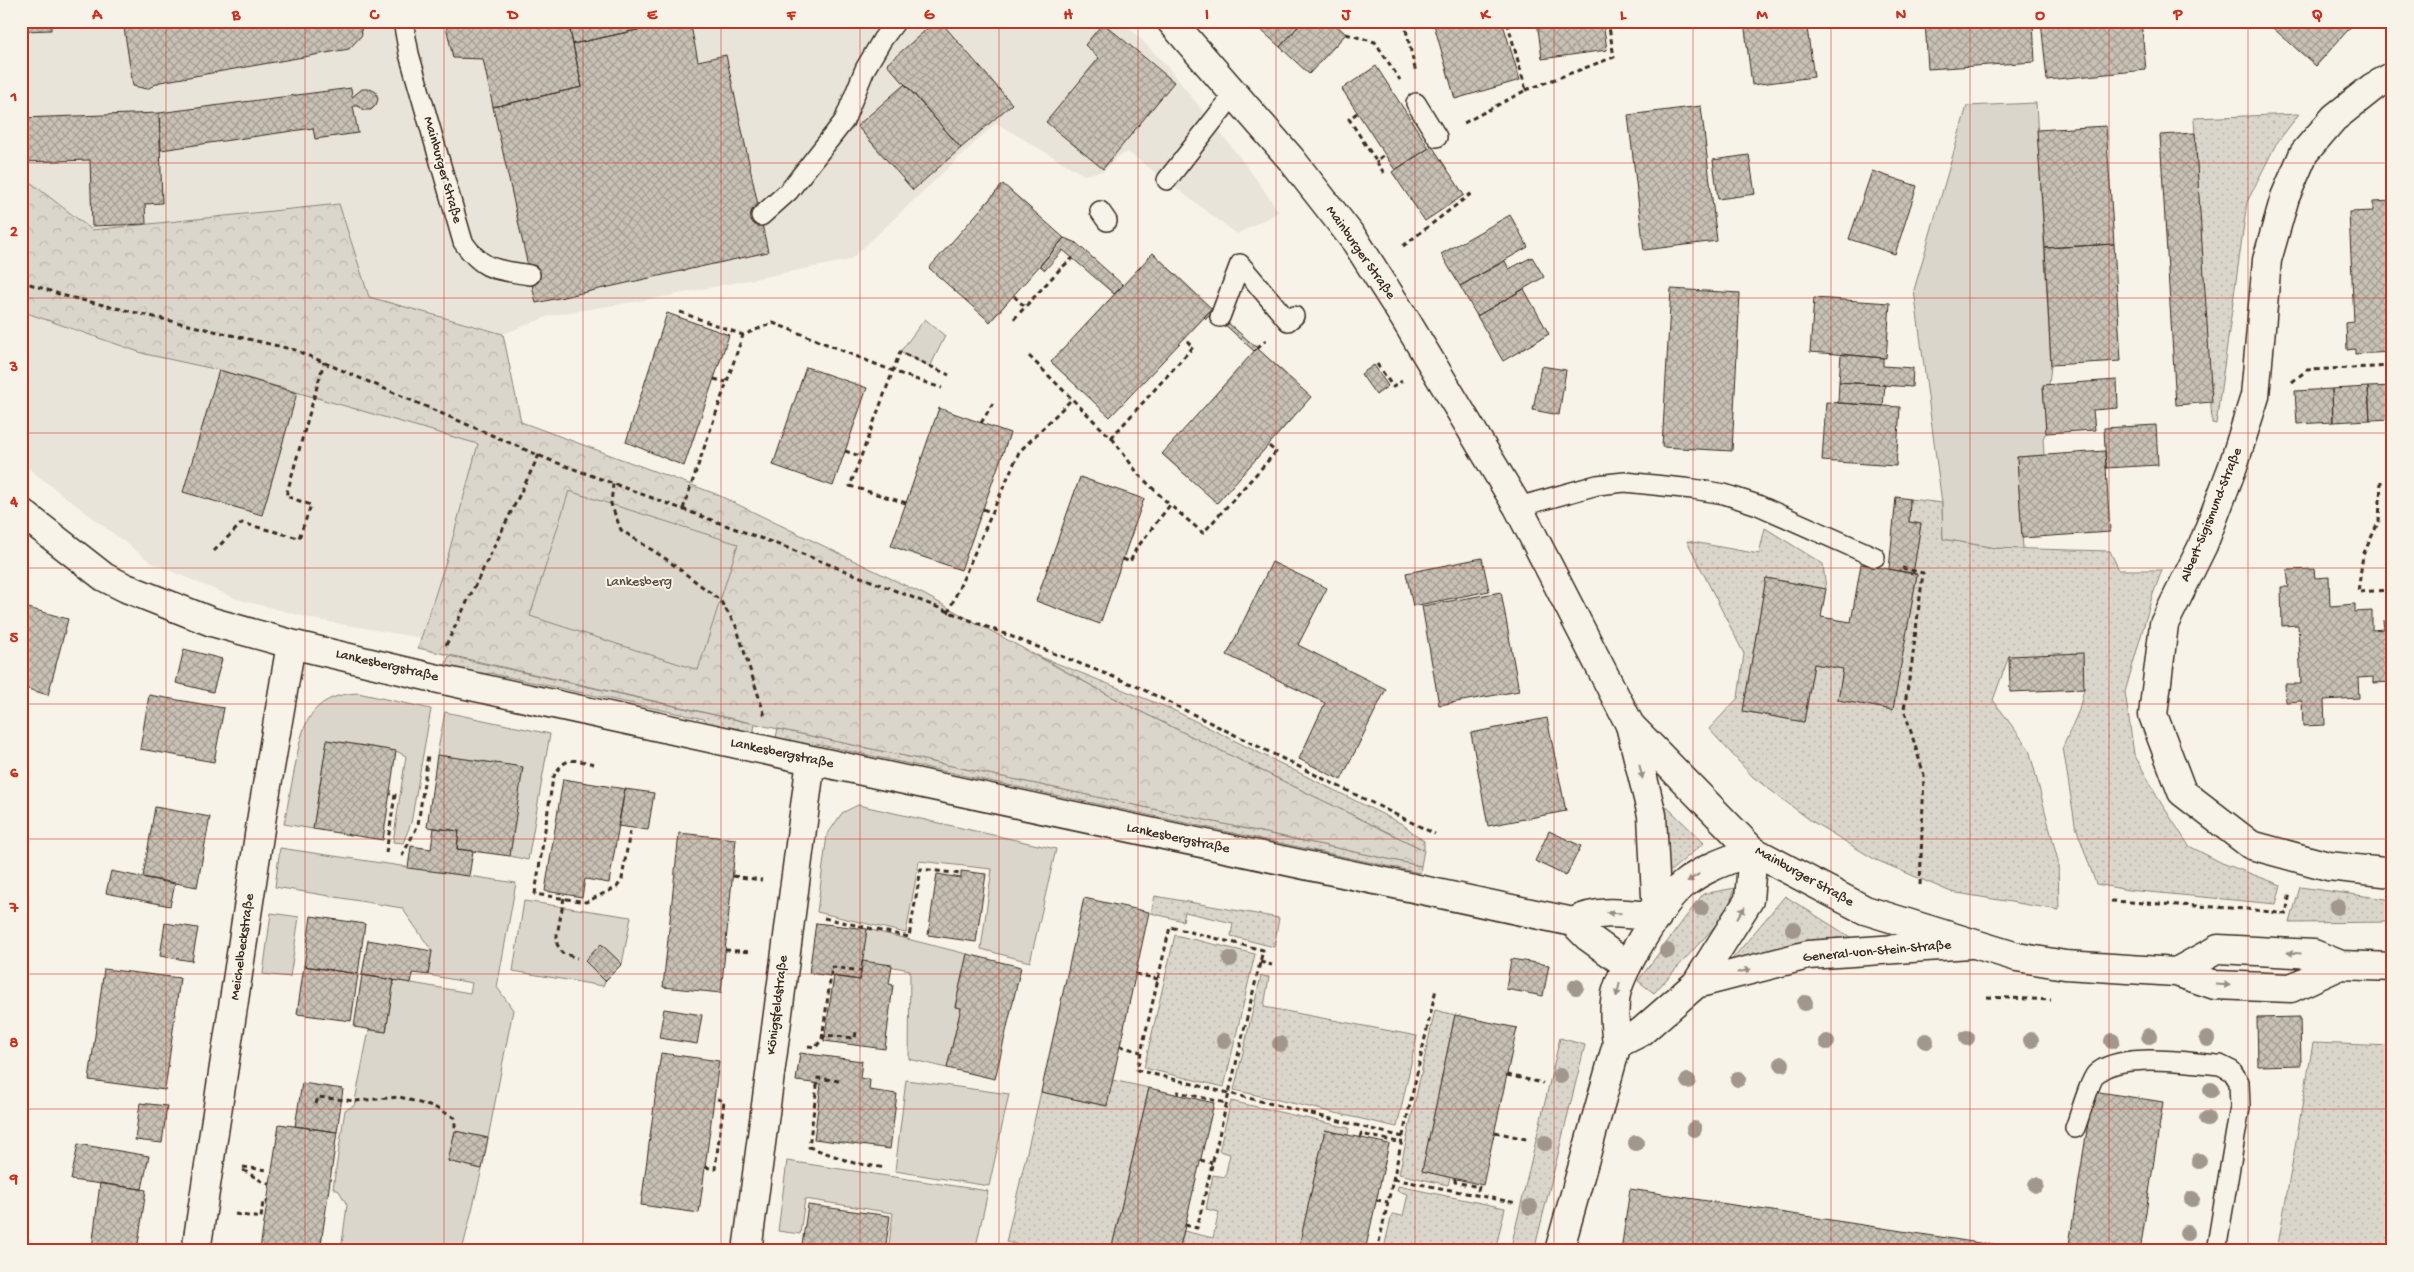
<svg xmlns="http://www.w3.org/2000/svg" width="2414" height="1272" font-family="'Gochi Hand',sans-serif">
  <defs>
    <pattern id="grass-dots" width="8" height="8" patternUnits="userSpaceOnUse" patternTransform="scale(1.25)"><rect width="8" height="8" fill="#dbd6cb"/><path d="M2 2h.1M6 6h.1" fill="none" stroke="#bdb8ae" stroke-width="1.8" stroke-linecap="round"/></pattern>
    <pattern id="forest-crowns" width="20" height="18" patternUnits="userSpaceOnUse" patternTransform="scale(1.25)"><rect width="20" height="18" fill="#dbd6cb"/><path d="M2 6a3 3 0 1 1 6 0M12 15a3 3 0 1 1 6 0" fill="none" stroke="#bdb8ae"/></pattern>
    <pattern id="building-cross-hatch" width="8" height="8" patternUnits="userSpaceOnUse" patternTransform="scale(1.25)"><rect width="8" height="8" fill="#c8c1b6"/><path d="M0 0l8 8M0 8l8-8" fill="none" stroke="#a49d93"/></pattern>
  </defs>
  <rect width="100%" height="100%" fill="#f7f3e8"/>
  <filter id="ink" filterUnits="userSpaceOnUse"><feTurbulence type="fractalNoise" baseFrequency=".02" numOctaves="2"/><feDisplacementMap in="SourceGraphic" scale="10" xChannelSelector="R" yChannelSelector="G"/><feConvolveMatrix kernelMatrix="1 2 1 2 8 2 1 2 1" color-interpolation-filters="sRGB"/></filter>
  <g filter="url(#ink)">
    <path fill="#e9e4d9" d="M21 21H1123L1167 66 1249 169 1279 212 1237 234 1128 152 1117 157 1104 171 1084 175 996 123 850 260 658 298 552 315 503 334 369 297 338 204 92 230 21 175Z
      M216 310 478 444 449 552 421 638 318 620 237 599 152 563 21 463V311L145 354Z"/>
    <path fill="url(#grass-dots)" stroke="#8b8074" d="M2299 114 2276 144 2247 202 2216 424 2212 423 2194 118Z
      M1910 499 1942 503 1943 539 1996 548 2110 551 2119 570H2162L2152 597 2125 692 2134 754 2161 803 2189 846 2222 863 2281 885 2276 904 2128 890 2096 884 2075 824 2063 747 2079 710 2084 689 2009 656 1993 700 2029 749 2058 861 2059 910 1951 892 1874 859 1810 820 1753 777 1709 729 1738 698 1744 654 1687 541 1759 554 1765 528 1823 564 1826 589 1766 578 1743 711 1804 722 1814 664 1843 669 1838 700 1892 710 1917 575 1913 574V570L1921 524 1909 522Z
      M1036 655 1171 709 1402 824 1424 841V850L1125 704Z
      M449 656 755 724 753 736 712 727 704 719 489 673 478 676 444 669Z
      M778 729 1421 866 1420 873 816 744 808 749 775 741Z
      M1666 806 1704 843 1668 873Z
      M2300 887 2393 900V922L2290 923Z
      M1735 888 1726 914 1654 993 1638 981 1703 894Z
      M1155 896 1279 918 1274 947 1231 936 1233 923 1185 912 1183 921 1151 913Z
      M1785 896 1858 942 1728 964Z
      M1175 935 1255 954 1224 1087 1144 1068Z
      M1261 976 1269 977 1264 1007 1417 1036 1397 1127 1234 1090Z
      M1435 1010 1455 1015 1422 1171 1450 1177 1448 1185 1399 1174Z
      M1560 1038 1585 1045 1534 1251H1510Z
      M2313 1043 2393 1046V1251H2277Z
      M1112 1080 1149 1088 1111 1251H1046L1006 1242 1041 1092 1106 1106Z
      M1231 1101 1349 1128 1348 1135 1325 1130 1298 1251H1179L1184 1231 1213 1238 1219 1212 1206 1209 1213 1175 1225 1177 1230 1154 1219 1151Z
      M1398 1186 1505 1208 1495 1251H1396L1384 1248 1392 1214 1403 1216 1408 1194 1397 1191Z"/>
    <path fill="url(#forest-crowns)" stroke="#8b8074" d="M21 175 92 230 339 204 369 297 503 334 521 422 716 494 925 595 1125 704 1424 850 1421 866 778 729 418 648 449 552 478 444 219 370 145 354 21 311Z"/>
    <path fill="#dbd6cb" stroke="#8b8074" d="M2036 103 2051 365 2049 384 2043 385 2046 433 2043 438 2044 455 2017 457 2023 549 1996 548 1943 539 1942 503 1914 290 1967 106Z
      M925 319 945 336 930 367 900 352Z
      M569 491 738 544 698 670 530 616Z
      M358 693 431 709 411 823 403 843 393 842 406 756 396 751 327 740 313 829 284 824C288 805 291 786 295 767 302 726 309 695 358 693Z
      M445 712 550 734 528 860 510 856 522 767 437 755Z
      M858 805 1056 849 1030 962 981 949 992 869 919 861 906 933 817 912 827 835 842 813Z
      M280 848 516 883 497 987 513 1010 488 1138 455 1131 448 1161 482 1169 462 1251H341L347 1205 339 1191 333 1188 345 1110 354 1106 369 1030 386 1032 394 980 470 993 472 983 428 975 432 951 402 908 275 887Z
      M524 901 631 917 622 964 601 944 585 961 605 981 603 986 513 971Z
      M271 913 299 917 290 977 263 974Z
      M867 929 967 954 955 1006 961 1008 947 1068 909 1059 910 970 862 961Z
      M906 1080 1009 1094 989 1186 895 1171Z
      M787 1161 988 1191 975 1251H888L893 1213 805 1199 800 1234 778 1231Z"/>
    <path fill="url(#building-cross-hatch)" stroke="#3b2a1e" d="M21 21H51V30L21 31Z
      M123 21H360L362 35 349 49 160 82 147 89 133 86Z
      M445 21H568L582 87 493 107 483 59 453 58Z
      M568 21H679L573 44Z
      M679 21H690L698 61 726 55 768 252 536 303 493 107 582 87 573 44Z
      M936 21H940L1012 104 961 148 887 64Z
      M1251 21H1303L1280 47Z
      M1303 21H1332L1346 34 1309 74 1280 47Z
      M1433 21H1502L1520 80 1455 99Z
      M1537 21H1603L1607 50 1542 59Z
      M1744 21H1806L1814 77 1752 85Z
      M1925 21H2033L2035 62 1928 69Z
      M2041 21H2141L2146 70 2047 80Z
      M2265 21H2356L2316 66Z
      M1103 23 1174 82 1103 169 1046 122 1099 58 1085 45Z
      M1376 66 1429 148 1395 170 1342 89Z
      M905 84 961 148 913 190 857 126Z
      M351 88 352 97 362 89H370L376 92 378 99 376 105 371 110H364L358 106H353L358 133 315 139 313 128 161 150 159 113Z
      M1701 106 1717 241 1644 250 1628 115Z
      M159 113 162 203 145 204 146 224 92 226 90 160 21 162V118Z
      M2106 126 2114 244 2045 248 2037 130Z
      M2195 133 2212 402 2176 405 2160 135Z
      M1432 146 1464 195 1425 221 1392 172Z
      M1749 155 1755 194 1718 199 1713 160Z
      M1872 171 1917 186 1895 254 1849 239Z
      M1003 184 1064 238 990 322 929 268Z
      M2393 201V352L2355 354V349L2347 350 2346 323 2354 322 2349 212 2373 211V202Z
      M1510 215 1528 247 1460 286 1441 254Z
      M1064 238 1075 242 1123 285 1114 294 1063 250 1045 270 1040 266Z
      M2114 244 2121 361 2051 365 2045 248Z
      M1153 253 1212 309 1110 417 1051 362Z
      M1532 257 1544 277 1477 316 1460 286 1505 261 1509 269Z
      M1524 289 1549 334 1503 361 1477 316Z
      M1671 289 1740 293 1732 451 1662 447Z
      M1814 298 1890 303 1886 358 1810 352Z
      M1212 309 1257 348 1254 351 1212 313 1206 319 1204 317Z
      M667 313 729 335 684 466 626 442Z
      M1257 348 1311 397 1217 503 1162 454Z
      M1841 354 1883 358V366L1913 368 1912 387 1839 382Z
      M1374 365 1388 386 1376 395 1361 374Z
      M1541 366 1566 370 1559 415 1533 410Z
      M806 367 867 388 833 486 773 465Z
      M219 370 297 393 262 515 183 492Z
      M2117 380 2118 408 2093 410 2095 430 2046 433 2043 385Z
      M1839 382 1885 385 1883 406 1838 403Z
      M2393 386V419L2370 420 2368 387Z
      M2368 387 2370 420 2333 422 2332 389Z
      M2332 389 2333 422 2297 424 2295 391Z
      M1826 402 1900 407 1896 466 1822 461Z
      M939 408 1010 433 961 570 891 546Z
      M2156 425 2158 465 2106 468 2104 428Z
      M2105 451 2110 532 2022 538 2017 457Z
      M1080 477 1144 499 1100 624 1036 601Z
      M1896 497 1910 499 1909 522 1921 524 1913 574 1889 569Z
      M1482 558 1489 591 1413 606 1406 573Z
      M1272 562 1327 588 1298 645 1386 689 1341 780 1299 759 1325 703 1227 655Z
      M1861 564 1917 574 1893 710 1838 700 1843 669 1814 664 1804 722 1743 711 1766 578 1826 589 1821 617 1851 622Z
      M2314 569 2315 578 2329 577 2330 606 2355 604V612L2372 611V630L2384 629 2383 621H2393V682L2373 683V677L2358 678 2359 698 2324 700 2325 725 2303 726 2302 701 2286 702 2285 684H2301L2298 625 2282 626 2281 587H2289L2287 570Z
      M1501 592 1519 691 1439 705 1422 606Z
      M21 606 68 619 48 695 21 687Z
      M184 649 222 659 213 692 176 683Z
      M2083 653 2084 689 2010 692 2009 656Z
      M149 695 224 708 214 762 140 749Z
      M1547 718 1566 811 1488 826 1471 733Z
      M327 740 396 751 383 840 313 829Z
      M437 755 523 767 510 856 457 849 459 831 427 827Z
      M563 779 625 789 609 883 585 879 582 897 545 891Z
      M625 789 654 793 648 830 618 826Z
      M155 807 210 817 197 887 143 877Z
      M434 828 459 831 457 849 473 851 469 876 408 868 411 846 431 849Z
      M1549 831 1581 846 1566 876 1535 861Z
      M679 833 736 839 721 993 663 987Z
      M111 871 175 884 170 906 106 893Z
      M961 871 986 874 976 942 928 935 937 874 961 878Z
      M1084 898 1149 912 1107 1106 1041 1092Z
      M311 916 365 924 358 974 304 966Z
      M165 923 198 928 192 961 160 956Z
      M816 923 867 929 860 980 809 973Z
      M368 940 432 951 428 975 413 973 411 983 362 975Z
      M601 944 622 964 605 981 585 961Z
      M967 954 1021 967 995 1079 947 1068 961 1008 955 1007Z
      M1511 959 1549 965 1543 996 1506 989Z
      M862 961 892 965 889 984 893 985 885 1049 824 1041 834 976 860 980Z
      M304 966 358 974 351 1021 297 1014Z
      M104 969 180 978 165 1090 89 1080Z
      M362 975 394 980 386 1032 354 1027Z
      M664 1009 702 1015 697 1044 659 1038Z
      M1455 1015 1517 1028 1483 1185 1422 1171Z
      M2300 1017 2301 1065 2258 1066 2257 1018Z
      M661 1053 719 1061 699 1213 641 1205Z
      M800 1053 862 1061 860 1078 870 1080 869 1090 897 1094 890 1149 814 1139 821 1084 796 1081Z
      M302 1083 343 1089 337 1132 295 1126Z
      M1149 1088 1214 1103 1179 1251H1111Z
      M2093 1091 2163 1102 2140 1251H2068Z
      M140 1103 167 1106 162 1143 135 1140Z
      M279 1124 337 1132 320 1251 260 1249Z
      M1325 1130 1389 1144 1365 1251H1298Z
      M455 1131 488 1138 482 1169 448 1161Z
      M78 1144 149 1156 142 1189 71 1180Z
      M100 1183 146 1190 137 1251 92 1248Z
      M1630 1189 2031 1251H1621Z
      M808 1205 890 1216 885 1251H801Z"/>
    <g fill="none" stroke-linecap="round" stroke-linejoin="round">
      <g stroke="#3b2a1e" stroke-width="22">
        <path id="lane" d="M403 21 409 54 463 242C484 272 496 269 530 275
          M1416 103 1437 137
          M1167 180 1234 94
          M1100 211 1107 221
          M761 216 789 191 844 121 865 69 882 40 896 21
          M1220 317 1240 264 1288 321 1294 316
          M1518 507 1597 485 1625 482 1693 489 1724 494 1758 505 1875 557
          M2075 1128C2079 1118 2090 1080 2096 1074 2119 1051 2189 1063 2220 1065L2232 1071 2239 1082 2240 1107 2216 1251"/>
      </g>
      <g stroke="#3b2a1e" stroke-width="31">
        <path id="street" d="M2393 76 2373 87 2334 118 2304 153 2285 197 2267 260 2255 396 2233 466 2203 545 2164 624 2153 715 2182 792 2251 845 2328 866 2393 873
          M21 512 104 577 126 588 212 622 291 644 434 678 811 760 1573 922 1588 937 1627 965
          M1630 725 1652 815 1657 917
          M1573 922C1598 908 1629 914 1657 917
          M1696 984 1808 955 1970 944
          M196 1251 263 809 291 644
          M747 1251 811 760
          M1559 1251 1617 1044C1615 1027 1613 1011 1616 994 1622 968 1663 900 1684 884 1705 867 1729 860 1753 851L1749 900 1696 984 1641 1032 1617 1044"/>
      </g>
      <g stroke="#3b2a1e" stroke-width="31">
        <path id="secondary" d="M1171 21 1291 159 1356 242 1405 319 1518 507 1630 725 1753 851 1865 910 2017 957 2065 965 2176 972 2215 985 2291 988 2341 965
          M2176 972 2218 949 2314 954 2341 965 2393 967"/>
      </g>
      <path stroke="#3b2a1e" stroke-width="3" stroke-dasharray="5 4" stroke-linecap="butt" d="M1404 21 1416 73
        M1502 22 1504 21
        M1346 34 1375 42 1400 80
        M1526 90 1614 57 1608 21
        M1357 113 1349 119 1376 161
        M1464 123 1526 90 1507 21
        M1384 173 1376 161 1384 155
        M1403 246 1472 193
        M21 281 65 296 295 350 547 459 790 549 1134 685 1435 834
        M1014 296 1025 307
        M680 312 743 335
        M1014 319 1060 269 1073 258
        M1257 348 1266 340
        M1029 356 1072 399
        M1377 364 1393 387 1402 381
        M714 379 726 382
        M2292 382 2307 370 2393 366
        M981 423 993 403
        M1112 438 1139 475 1170 505
        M845 451 860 456
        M2381 481 2379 521 2363 555 2358 592 2393 590
        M613 484 611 504 621 530 666 559 720 600 736 626 765 716
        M906 503 850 486 900 352 949 375
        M683 509 743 335 773 323C830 344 884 370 942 388
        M983 509 993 513
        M214 551 242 523 299 538 311 505 286 496 324 362
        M1123 559 1130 562 1136 549 1170 505 1203 533 1276 452 1269 446
        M1902 568 1923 573 1912 662 1904 709 1924 775 1920 886
        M948 613 1019 452 1072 399 1111 438 1193 347 1184 338
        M446 645 539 455
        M594 764C573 759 564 756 553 778L535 894 586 902 617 887 622 879 630 831
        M386 853 395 795 390 794
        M402 856 418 825 428 755
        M733 876 762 880
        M564 898 557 935V944L562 953 577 958
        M2111 901 2247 909 2286 914 2290 892
        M824 918 909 937 921 869 961 874
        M725 950 752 952
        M1260 962 1272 965
        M1136 974 1158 979
        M1987 997 2051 1000
        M822 1039 832 967 861 971
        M808 1046 816 1047 825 1035 855 1038 856 1032
        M1120 1046 1141 1052
        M1507 1075 1543 1083
        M839 1081 818 1078 809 1147 854 1163 886 1168
        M1178 1095V1092L1226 1103
        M316 1104 318 1097 355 1101 400 1097 436 1108 455 1118V1131
        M1495 1132 1530 1140
        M1360 1138 1361 1134 1402 1143
        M1200 1160 1212 1163
        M243 1167 267 1170
        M705 1167 715 1169 724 1101 714 1098
        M243 1170 263 1182 270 1184
        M1394 1179 1517 1203
        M1455 1179V1182L1479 1187 1477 1195
        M1376 1200 1388 1202
        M235 1214 261 1218 263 1202H267
        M1185 1225 1197 1228 1263 950 1170 927 1137 1070 1403 1137
        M1377 1251 1436 989"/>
      <use href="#lane" stroke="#f7f3e8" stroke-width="19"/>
      <use href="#street" stroke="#f7f3e8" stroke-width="28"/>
      <use href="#secondary" stroke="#f7f3e8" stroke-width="28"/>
    </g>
    <g fill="#a1978c">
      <circle cx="2337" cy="907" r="8"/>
      <circle cx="1701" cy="908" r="8"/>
      <circle cx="1793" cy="929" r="8"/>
      <circle cx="1667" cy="951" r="8"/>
      <circle cx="1230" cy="959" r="8"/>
      <circle cx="1576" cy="987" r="8"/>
      <circle cx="1805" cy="1003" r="8"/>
      <circle cx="2149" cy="1036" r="8"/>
      <circle cx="1967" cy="1038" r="8"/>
      <circle cx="2207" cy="1039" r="8"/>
      <circle cx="2031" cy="1040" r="8"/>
      <circle cx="1224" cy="1041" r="8"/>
      <circle cx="1926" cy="1041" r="8"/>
      <circle cx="2112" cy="1041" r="8"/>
      <circle cx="1827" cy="1042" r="8"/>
      <circle cx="1280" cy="1044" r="8"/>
      <circle cx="1782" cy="1064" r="8"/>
      <circle cx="1560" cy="1076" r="8"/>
      <circle cx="1738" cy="1079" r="8"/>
      <circle cx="1688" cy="1081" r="8"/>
      <circle cx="2211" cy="1090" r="8"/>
      <circle cx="2207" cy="1119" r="8"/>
      <circle cx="1694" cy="1129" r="8"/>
      <circle cx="1545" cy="1143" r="8"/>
      <circle cx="1636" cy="1143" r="8"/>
      <circle cx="2199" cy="1161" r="8"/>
      <circle cx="2036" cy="1185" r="8"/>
      <circle cx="2192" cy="1199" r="8"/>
      <circle cx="1530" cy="1207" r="8"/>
      <circle cx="2187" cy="1233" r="8"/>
    </g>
    <defs><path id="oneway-solid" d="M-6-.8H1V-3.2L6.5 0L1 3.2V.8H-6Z" transform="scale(1.25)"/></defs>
    <g fill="#998e83">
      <use href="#oneway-solid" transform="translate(1641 772) rotate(77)"/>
      <use href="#oneway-solid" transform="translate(1693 878) rotate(146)"/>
      <use href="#oneway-solid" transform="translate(1614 913) rotate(-179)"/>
      <use href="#oneway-solid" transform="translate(1741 913) rotate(-58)"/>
      <use href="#oneway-solid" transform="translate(2294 953) rotate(-177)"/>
      <use href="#oneway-solid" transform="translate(1744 971) rotate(-14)"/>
      <use href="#oneway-solid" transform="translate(2223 985) rotate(4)"/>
      <use href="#oneway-solid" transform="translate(1618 990) rotate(104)"/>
    </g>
  </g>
  <path fill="none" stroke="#c8321e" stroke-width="1" stroke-opacity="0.55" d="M166 21V1251M305 21V1251M444 21V1251M583 21V1251M721 21V1251M860 21V1251M999 21V1251M1138 21V1251M1276 21V1251M1415 21V1251M1554 21V1251M1693 21V1251M1831 21V1251M1970 21V1251M2109 21V1251M2248 21V1251M21 163H2393M21 298H2393M21 433H2393M21 568H2393M21 704H2393M21 839H2393M21 974H2393M21 1109H2393"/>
  <g text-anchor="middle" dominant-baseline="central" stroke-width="4" stroke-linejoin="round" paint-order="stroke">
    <g font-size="14" fill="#3b2a1e" stroke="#f7f3e8">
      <text transform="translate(442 170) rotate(74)">Mainburger Straße</text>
      <text transform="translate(1360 253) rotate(55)">Mainburger Straße</text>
      <text transform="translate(2212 515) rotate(-68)">Albert-Sigismund-Straße</text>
      <text transform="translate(387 666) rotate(13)">Lankesbergstraße</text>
      <text transform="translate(782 754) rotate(12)">Lankesbergstraße</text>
      <text transform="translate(1178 839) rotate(12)">Lankesbergstraße</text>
      <text transform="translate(1804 877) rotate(29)">Mainburger Straße</text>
      <text transform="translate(243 947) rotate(-82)">Meichelbeckstraße</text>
      <text transform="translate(1877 952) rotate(-5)">General-von-Stein-Straße</text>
      <text transform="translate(778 1005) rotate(-83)">Königsfeldstraße</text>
    </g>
    <g font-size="14" fill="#5b4c41" stroke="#f7f3e8">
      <text x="639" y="582">Lankesberg</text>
    </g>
  </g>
  <rect width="2414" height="1272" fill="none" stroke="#f7f3e8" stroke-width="55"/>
  <rect x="28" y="28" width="2358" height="1216" fill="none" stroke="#c8321e" stroke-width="2"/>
  <g font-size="16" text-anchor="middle" font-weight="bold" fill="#c8321e">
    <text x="97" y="19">A</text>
    <text x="236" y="19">B</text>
    <text x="374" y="19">C</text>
    <text x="513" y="19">D</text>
    <text x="652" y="19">E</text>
    <text x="791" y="19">F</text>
    <text x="929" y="19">G</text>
    <text x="1068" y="19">H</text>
    <text x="1207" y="19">I</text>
    <text x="1346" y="19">J</text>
    <text x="1485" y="19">K</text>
    <text x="1623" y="19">L</text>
    <text x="1762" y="19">M</text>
    <text x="1901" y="19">N</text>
    <text x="2040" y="19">O</text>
    <text x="2178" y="19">P</text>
    <text x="2317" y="19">Q</text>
    <text x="14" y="101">1</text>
    <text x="14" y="236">2</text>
    <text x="14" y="371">3</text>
    <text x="14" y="506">4</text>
    <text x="14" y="642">5</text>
    <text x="14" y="777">6</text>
    <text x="14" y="912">7</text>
    <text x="14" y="1047">8</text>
    <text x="14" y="1183">9</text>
  </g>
</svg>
